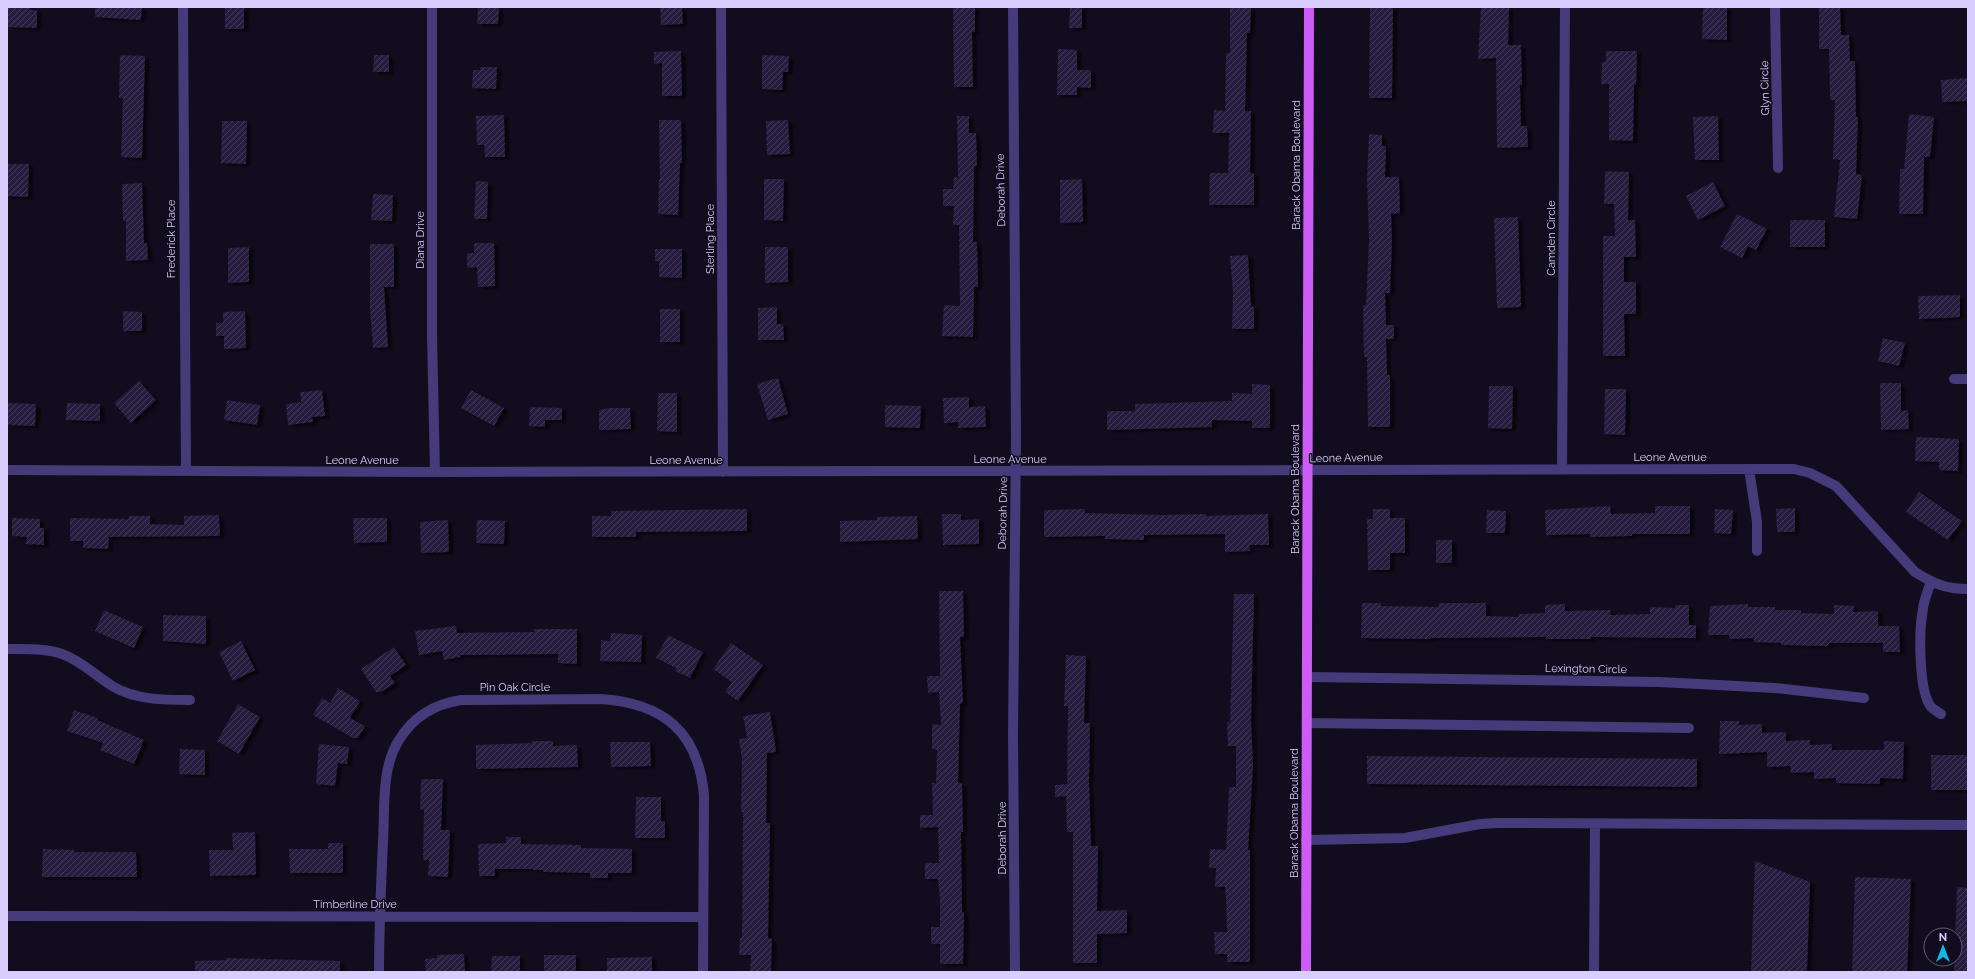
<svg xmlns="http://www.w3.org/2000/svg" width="1975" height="979" font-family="Raleway,sans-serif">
  <defs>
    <pattern id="building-hatch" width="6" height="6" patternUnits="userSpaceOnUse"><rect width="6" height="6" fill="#261b3e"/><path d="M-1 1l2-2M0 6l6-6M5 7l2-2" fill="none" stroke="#453b5b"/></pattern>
    <filter id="shadow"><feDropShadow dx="4.5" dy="2.5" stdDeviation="1" flood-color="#0009"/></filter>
  </defs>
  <rect width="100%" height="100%" fill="#120d1e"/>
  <path fill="url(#building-hatch)" filter="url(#shadow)" d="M7 7H30V10H37V28L7 27Z
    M95 7H142L141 20 95 17Z
    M225 7H244V29H225Z
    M478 7H499L498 24H477Z
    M660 7H682L683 24 661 25Z
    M953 7H975V32H972L973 87H954Z
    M1070 7H1082V28H1069Z
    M1230 7H1251L1250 33H1247L1245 111H1251L1250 173H1254V205H1209L1210 173H1228L1229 133H1213L1214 110 1225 111 1226 53H1230Z
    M1370 7H1393L1392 98H1369Z
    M1481 7H1509L1508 45H1521L1522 85H1520L1521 126H1527L1528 147 1497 148 1496 58 1478 59Z
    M1703 7H1727V40L1702 39Z
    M1819 7H1840L1841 35H1849L1850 61H1855L1856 117H1858L1856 174 1862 175 1857 219 1834 217 1840 160 1833 159 1835 100H1830L1829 49H1819Z
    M1058 49 1077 50V70H1091V88L1077 87V95H1057Z
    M681 51 682 96H662V63L654 64V52Z
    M1606 51H1637L1636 85 1634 84 1633 141 1609 140V84H1601L1602 62H1606Z
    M120 55 145 56 142 158 121 157 123 98H119Z
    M374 55H389V72H373Z
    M762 55 789 56 788 72H783L782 90 762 89Z
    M480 67H497L496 89 472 88 473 70H480Z
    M1968 78V101L1942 102 1941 80Z
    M1909 114 1934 117 1930 157H1924L1923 214H1899L1900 169H1904Z
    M504 115 505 157H485L484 145H477L476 116Z
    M957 116H969V133H976L977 166H974L973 242H977L978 287H974L973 337 942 336 944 305 960 306 959 225H953L954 206H943V189H953L954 177 958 178Z
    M1718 116 1719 160H1695L1693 117Z
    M659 120H681L682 163H680L678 215 658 214 659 179H660Z
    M788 120 790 154 767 155 766 121Z
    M222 121H247L246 164 221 163Z
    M1369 134 1382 135V146H1386L1385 177H1399L1400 213 1391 214 1392 241 1390 293H1385L1386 325H1394V339H1386L1387 375H1390V427H1368L1367 357H1364L1363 305H1366L1369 240 1367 179Z
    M7 164H29L28 197 7 196Z
    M1605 171 1629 172 1628 220H1635L1636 257H1624V282H1636V314H1624L1625 356H1603V236H1615L1614 204H1604Z
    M764 179H784L783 221 764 220Z
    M1082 179 1083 222 1060 223V180Z
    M476 181 488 182 487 219H474Z
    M1713 182 1725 206 1698 220 1686 196Z
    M142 183 144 243H147L148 260 126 261V221H123L122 184Z
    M373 194 393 195 392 221 371 220Z
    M1737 214 1767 229 1756 250 1748 246 1742 258 1720 247Z
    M1518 217 1521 307 1497 308 1494 218Z
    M1790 220H1825V247H1790Z
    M474 243H494L495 286 478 287 477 267 467 268V253H474Z
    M370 244H394V287H384L388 347 373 348 370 309Z
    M249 247V282L228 283V248Z
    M765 247H788V282L765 283Z
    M655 249H682V278L659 277V261H655Z
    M1248 255 1251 307H1254V329H1232L1233 293 1230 256Z
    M1960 295V317L1919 319 1918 296Z
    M777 307V324H783L784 340H758V308Z
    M660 309H680V342H660Z
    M123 311 142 312V331H123Z
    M245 311 246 348 224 349V336H216V323H223V312Z
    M1883 338 1905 343 1899 366 1878 361Z
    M778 378 788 414 768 420 757 384Z
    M139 381 156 400 131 423 114 403Z
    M1880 383H1901V411L1908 410 1909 429 1881 430Z
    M1252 384 1270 385V428H1252V421L1212 420V427L1107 430V411H1135V404L1232 401V393L1252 394Z
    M1489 386H1513L1512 429 1488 428Z
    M1605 389H1626L1625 435 1604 434Z
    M322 390 325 416 312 417 313 422 288 425 286 404 301 402 300 392Z
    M471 390 504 408 494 426 461 408Z
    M658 393H677V432L657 431Z
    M969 397V407L985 406 986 427 958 428V422L944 423 943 398Z
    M227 400 260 405 257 425 224 420Z
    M8 403 36 404 35 426 8 425Z
    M67 403 100 404V421L66 420Z
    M885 405 921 406 920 428 885 427Z
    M530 407 562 408V420H545V427L529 426Z
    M610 408H630L631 429 599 430V410Z
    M1916 437 1959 439 1958 471 1939 470V462L1915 461Z
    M1919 492 1962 521 1948 540 1906 512Z
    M1610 506 1611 514 1655 513V506H1690V534H1632V536L1590 537V534L1546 535 1545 510Z
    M1795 508V532H1777L1776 509Z
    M747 509V531L636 532V537H592V516H611V511Z
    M1085 509V513L1164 515 1206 514V516L1268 514 1269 545H1249L1250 551 1225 552V534L1144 535V540L1105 539V536L1044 537V510Z
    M1373 509H1390V518H1405V553H1390V570H1368L1367 519H1373Z
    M1715 509 1733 510 1731 534 1714 533Z
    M1487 510 1506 511 1505 533H1486Z
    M942 514H961V520L979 519V544L943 545Z
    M219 515 220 536 109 537 108 549 83 548V541H70V518L129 519V516H150V524L184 525V516Z
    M917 516 918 539 840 542V521L877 520V517Z
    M12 518 40 519V528H44V545L26 544 27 537 12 536Z
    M353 518H387V542L354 543Z
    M448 520 449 552 421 553 420 522Z
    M477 520 505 521 504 544 476 543Z
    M1436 540H1452V563H1436Z
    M939 591H963L964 637H960L963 703 960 704 958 783H962L963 832H961L962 912H964L963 964H940V944H931V927H940V899L938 879H925V863H939L938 827 920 828V815H933L932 783H936L937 750 932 749V724L941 725 939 692 928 693 927 676H940Z
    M1234 594H1254L1251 721 1253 766 1248 850H1250V962H1227V954H1215L1214 932H1227L1226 898 1225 887H1215L1216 868H1209L1210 849 1226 850 1229 787H1236V746H1228L1227 722H1230Z
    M1362 603H1381V606L1439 607V603H1486V616L1519 617V614L1545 613V605L1565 604V611L1611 610 1610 615 1650 614V607L1675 608V605H1689V625H1696V638L1591 637V639H1546V637L1431 638V639L1361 638Z
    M1748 604V607H1775V610H1801V613L1834 614V605L1854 606 1853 612 1878 611V626H1899L1900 652H1883V643H1829L1828 646 1781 645V643L1754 642V638L1729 639V635H1708L1710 606Z
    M104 610 143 627 134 648 95 631Z
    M163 615 206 616V644L163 641Z
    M456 626 457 633 534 632V629H577V664L558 663V654L460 655V657L444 660 442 651 419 655 415 631Z
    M611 633 642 635 641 662 600 661 601 640 610 641Z
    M668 635 703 652 690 678 675 671 676 668 656 658Z
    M241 641 255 670 233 681 219 652Z
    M731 643 763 665 738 701 725 692 732 682 713 669Z
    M394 647 406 665 390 676 395 683 381 692H376L361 669Z
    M1066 655 1086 656 1084 723H1090L1089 784 1091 846H1098L1097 911 1127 910V933L1097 934V963H1073V832H1067L1066 796 1055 797V785L1067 784 1068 706H1064Z
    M338 688 360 701 350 718 365 726 358 738H353L313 715 322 698 330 703Z
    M238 704 260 717 239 754 217 741Z
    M74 710 98 718 97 720 144 740 134 764 100 750 103 743 67 731Z
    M770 712 776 752 767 753 766 823H770L768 938 772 939 771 972H750L751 955H739L740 938H742L743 812H741L742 759 739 739 747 738 743 716Z
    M1720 721H1739V725L1762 724V733L1786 732V741L1810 740V745L1832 744V750H1884V741L1904 742 1903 779 1880 778V784L1836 783V778L1814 779V772L1791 773 1790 766 1767 767V752L1719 754Z
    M532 741H553V746L577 745 578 767 476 769V745L532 743Z
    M610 742H650L651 766 611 767Z
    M319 744 349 747 347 764 338 763 335 786 316 784Z
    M180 749 205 750V775L179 774Z
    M1931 755H1968V790H1931Z
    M1367 756 1697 759V787L1367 784Z
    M421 779H443L441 830H450L448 877 428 876 429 860H423L424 810 420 809Z
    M636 797H661V821H665V838H635Z
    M255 832 256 875 210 876 209 850H233L232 833Z
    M506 837H521V844L581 845V848L632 849V873H608V878H590V873L543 872V870H533V869H495V876H479L478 844 506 843Z
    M328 843H343V873H290L289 849H328Z
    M43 849 74 850V852H136L137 877H42Z
    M1755 861 1810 882 1807 972H1751Z
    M1855 877 1911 879 1907 972H1852Z
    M1957 887 1968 888V972H1954Z
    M464 954 465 972H426L425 959 437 958V955Z
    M544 955H576V972H544Z
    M492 956H520V972H491Z
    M652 957V972H607V958Z
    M226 958 340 961V972H195V961L226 960Z"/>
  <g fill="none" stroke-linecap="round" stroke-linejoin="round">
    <path stroke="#453b7a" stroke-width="10" d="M183 7 186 471
      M432 7V336L435 472
      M721 7 723 472
      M1013 7 1016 438 1013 735 1015 972
      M1775 7 1778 168
      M1954 379H1968
      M1562 469 1565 7
      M1749 469 1757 522V551
      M7 470 435 472 1794 469 1810 473 1836 486 1915 572C1934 584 1946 589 1968 589
      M1931 582C1928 591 1924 599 1923 609 1919 629 1918 690 1931 707 1933 709 1938 712 1941 714
      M7 649C25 649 45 648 62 654 82 661 97 677 114 687 136 700 165 700 190 700
      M1307 677 1659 682 1775 688 1864 698
      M1307 723 1689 728
      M1306 840 1405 838 1480 824 1497 823 1968 825
      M7 916 703 917
      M379 972C379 928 381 885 383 841 385 808 381 768 399 740 413 717 435 704 461 700L600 699C663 703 698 731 704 795L703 972
      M1594 972 1595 824"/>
    <path stroke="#cd5bf5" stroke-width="10" d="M1306 972 1309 7"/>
  </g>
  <g text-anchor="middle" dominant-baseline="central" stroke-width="3" stroke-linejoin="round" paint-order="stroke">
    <g font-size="11" fill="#d8cdfc" stroke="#120d1e">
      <text transform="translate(1765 88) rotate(-91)">Glyn Circle</text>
      <text transform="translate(1296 165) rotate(-90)">Barack Obama Boulevard</text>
      <text transform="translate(1001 190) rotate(-91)">Deborah Drive</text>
      <text transform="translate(1551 238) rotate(-90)">Camden Circle</text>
      <text transform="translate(171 239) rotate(-90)">Frederick Place</text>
      <text transform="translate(710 239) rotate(-90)">Sterling Place</text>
      <text transform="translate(420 240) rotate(-90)">Diana Drive</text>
      <text x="1670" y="457">Leone Avenue</text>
      <text transform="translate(1346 458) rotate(-1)">Leone Avenue</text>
      <text x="1010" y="459">Leone Avenue</text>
      <text x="362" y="460">Leone Avenue</text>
      <text x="686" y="460">Leone Avenue</text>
      <text transform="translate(1295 489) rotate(-90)">Barack Obama Boulevard</text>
      <text transform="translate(1003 513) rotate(-89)">Deborah Drive</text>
      <text transform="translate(1586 669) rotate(1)">Lexington Circle</text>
      <text x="515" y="687">Pin Oak Circle</text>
      <text transform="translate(1294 813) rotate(-90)">Barack Obama Boulevard</text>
      <text transform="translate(1002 838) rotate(-90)">Deborah Drive</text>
      <text x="355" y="904">Timberline Drive</text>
    </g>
  </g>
  <rect width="1975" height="979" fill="none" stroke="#d8cdfc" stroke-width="16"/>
  <g transform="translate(1943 947)"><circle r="19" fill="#120d1e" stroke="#615a77"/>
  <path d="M0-3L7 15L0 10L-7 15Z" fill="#0eb9e7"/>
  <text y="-6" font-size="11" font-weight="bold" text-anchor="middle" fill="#d8cdfc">N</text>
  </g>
</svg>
